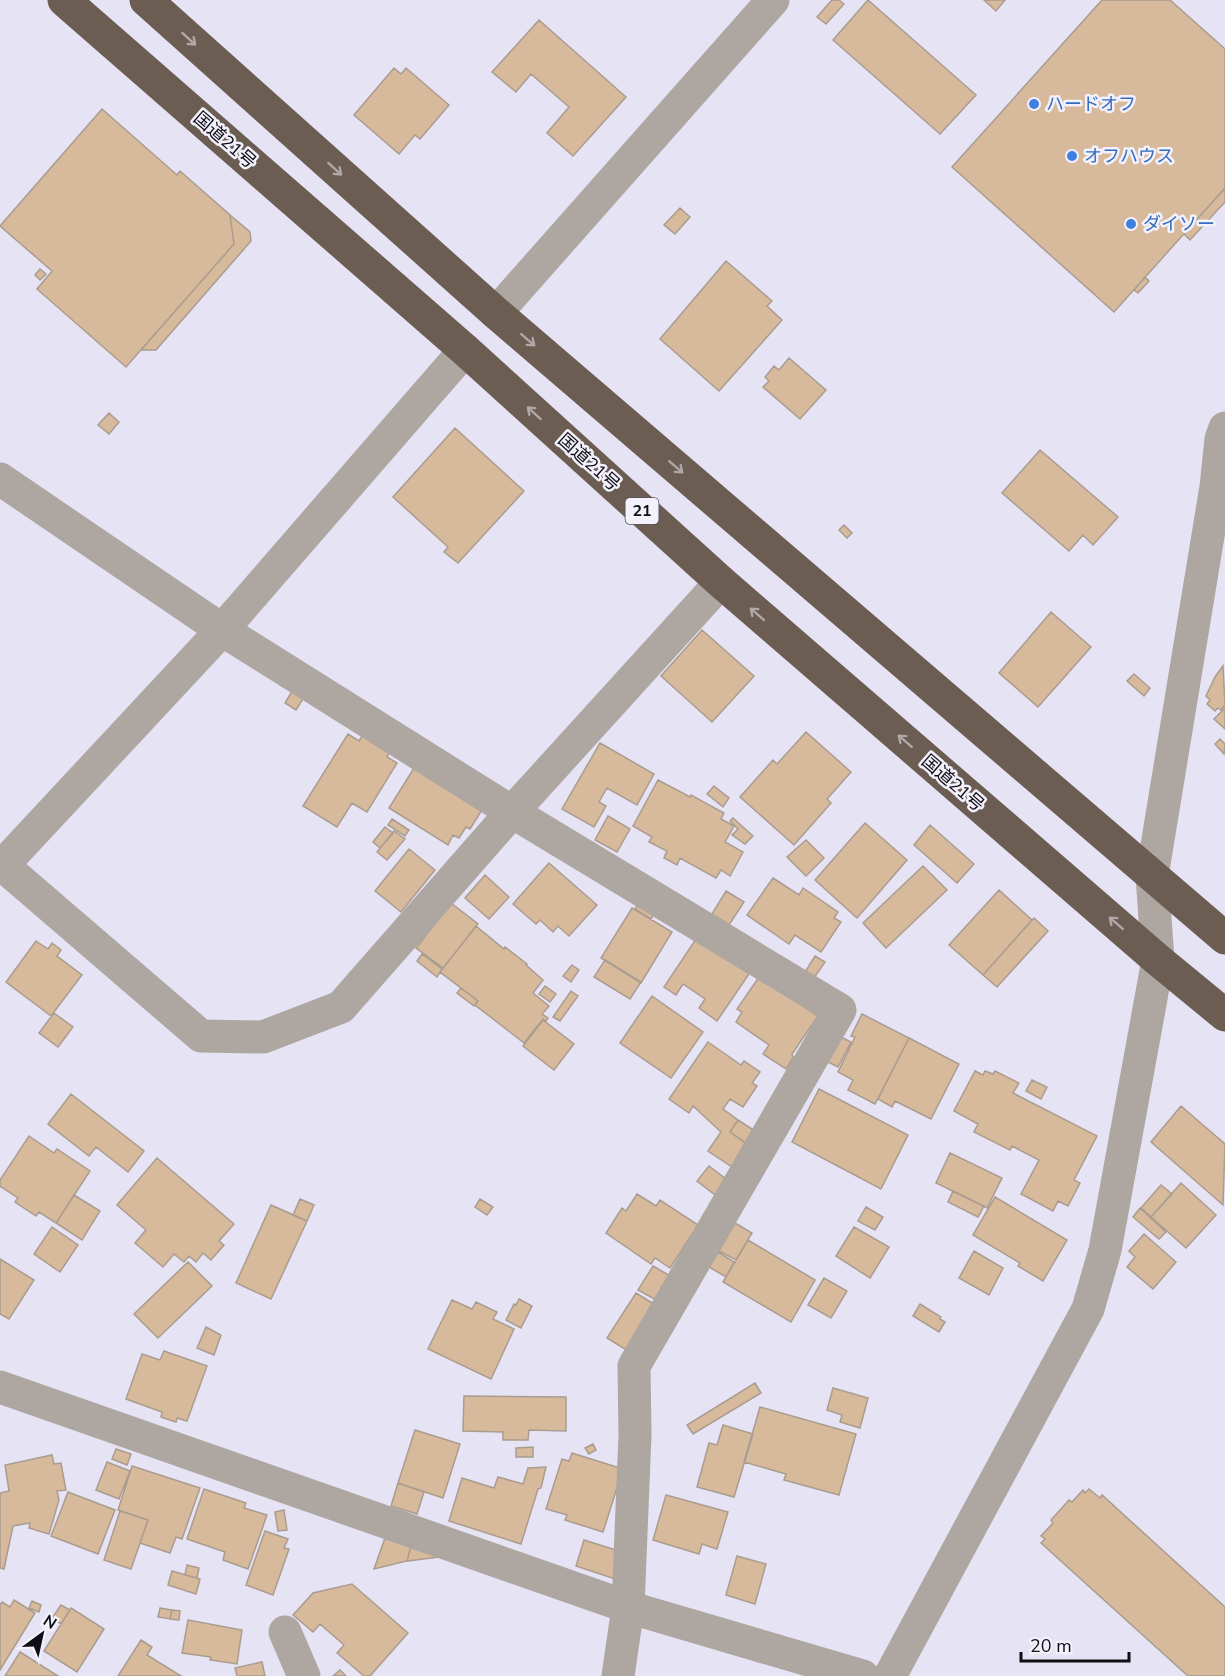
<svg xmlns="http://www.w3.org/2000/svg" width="1225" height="1676" font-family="'Nunito Sans','Noto Sans JP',sans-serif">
  <rect width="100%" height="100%" fill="#e6e3f5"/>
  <path fill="#d7b99c" stroke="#aa9c8f" stroke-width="1.5" d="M832 0H839L844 4 826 24 817 17Z
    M868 0 976 95 940 134 833 40Z
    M984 0H1005L996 11Z
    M1102 0H1170L1225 49V188L1114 312 952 167Z
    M539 20 626 97 573 156 547 133 569 107 531 74 516 92 492 72Z
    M394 68 401 74 406 68 449 105 420 139 415 135 399 154 354 115Z
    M102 109 177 175 180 171 230 215 234 244 126 367 37 289 52 271 0 226Z
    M1225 188V202L1190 240 1184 234Z
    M680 208 690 217 675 234 664 225Z
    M230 215 250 232 251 241 156 350H141L234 244Z
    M726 261 772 301 767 306 782 320 719 391 660 339Z
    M40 269 46 274 40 280 35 275Z
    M1145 277 1149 281 1138 293 1134 290Z
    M789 358 826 390 800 419 763 387 769 381 765 377 774 366 779 370Z
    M109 413 119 422 109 434 98 425Z
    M455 428 524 491 458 563 444 552 448 547 393 497Z
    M1040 450 1118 517 1093 545 1083 535 1069 551 1002 493Z
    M844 525 852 533 847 538 839 530Z
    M1051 612 1091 647 1038 707 999 673Z
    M702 630 754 676 712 722 661 676Z
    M1223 666 1225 705 1221 710 1218 708 1215 711 1207 704 1210 700 1206 696 1215 677Z
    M1134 674 1150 688 1144 696 1127 681Z
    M292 691 303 699 296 710 285 703Z
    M1225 708V729L1214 719Z
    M365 731 392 748 387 757 397 763 367 812 352 803 337 827 303 806 348 734 359 741Z
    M806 732 851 772 827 799 831 803 794 845 740 797 773 760 777 764Z
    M1220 739 1225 744 1224 754 1215 744Z
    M600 743 654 774 637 805 607 788 599 802 606 806 594 827 562 809Z
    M414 768 482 810 470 829 466 827 459 838 453 835 448 845 389 808Z
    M658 780 690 797 691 795 724 813 721 819 734 826 725 842 743 852 730 876 721 870 716 878 680 858 677 865 664 858 667 851 649 842 652 837 633 826Z
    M714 786 729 798 723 807 707 794Z
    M608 816 630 829 617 852 595 840Z
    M733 818 753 836 745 844 732 835 738 829 730 821Z
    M392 819 409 830 405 836 388 825Z
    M865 823 907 860 857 918 815 880Z
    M930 825 974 864 957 883 914 845Z
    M385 827 393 833 380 848 373 842Z
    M394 831 405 839 387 860 377 852Z
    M806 840 824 858 806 876 787 857Z
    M409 849 435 870 401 912 375 891Z
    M549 863 597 905 569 936 558 926 553 932 540 920 536 924 513 904Z
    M923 866 947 890 886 948 863 923Z
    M485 875 509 897 489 919 465 898Z
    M773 878 799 895 803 888 838 912 834 918 841 922 821 952 795 935 789 944 747 915Z
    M999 890 1032 920 983 975 949 945Z
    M726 891 744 902 729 925 712 914Z
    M639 902 656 912 651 919 635 909Z
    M451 903 478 924 443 968 416 948Z
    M632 908 672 932 641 983 601 958Z
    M1034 918 1048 931 997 987 983 975Z
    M476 926 504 949 505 947 527 964 526 965 543 980 533 993 549 1006 542 1014 548 1018 546 1021 543 1019 524 1043 475 1005 478 1001 440 972Z
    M698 936 751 971 717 1021 699 1008 705 999 683 984 676 995 664 987Z
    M36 941 48 949 52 943 61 950 57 956 82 975 51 1016 6 982Z
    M422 954 442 969 437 977 417 961Z
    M815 956 825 962 814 978 805 972Z
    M605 960 641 982 630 999 594 977Z
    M572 965 579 970 571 982 563 976Z
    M759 977 818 1016 792 1054 793 1058 786 1069 763 1054 769 1045 736 1022 742 1012 737 1009Z
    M545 986 556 994 550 1002 539 994Z
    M461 988 478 1001 474 1006 457 993Z
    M571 991 578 996 560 1021 553 1017Z
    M652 996 703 1032 671 1078 620 1043Z
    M54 1013 73 1027 58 1047 39 1033Z
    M862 1014 909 1038 875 1104 848 1090 853 1080 838 1072 855 1037 851 1036Z
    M543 1020 574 1044 554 1070 523 1046Z
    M839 1036 851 1042 838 1067 826 1061Z
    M909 1038 959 1064 931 1119 895 1101 892 1107 878 1099Z
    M708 1042 741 1065 744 1061 760 1072 752 1083 757 1086 743 1107 730 1099 723 1109 738 1120 730 1132 748 1145 732 1167 708 1151 721 1132 693 1106 689 1113 669 1099Z
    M975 1071 983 1075 985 1071 993 1074 995 1071 1019 1083 1013 1093 1097 1136 1074 1180 1080 1183 1068 1206 1058 1201 1053 1211 1021 1194 1039 1160 1012 1146 1010 1150 974 1132 978 1124 954 1111Z
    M1032 1080 1047 1087 1041 1099 1026 1091Z
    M819 1089 908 1135 881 1189 792 1142Z
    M71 1094 144 1151 128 1172 96 1147 89 1156 48 1124Z
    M1181 1106 1225 1144 1223 1205 1151 1142Z
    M738 1120 755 1131 746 1143 730 1132Z
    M29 1136 54 1153 57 1149 90 1171 56 1223 39 1212 36 1216 15 1202 18 1198 0 1186V1180Z
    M950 1153 1002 1178 987 1208 936 1183Z
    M157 1158 234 1224 219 1241 224 1245 211 1260 203 1253 196 1262 189 1256 184 1262 174 1254 163 1267 135 1243 146 1230 117 1205Z
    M709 1166 730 1182 719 1198 697 1181Z
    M1181 1183 1216 1215 1186 1248 1151 1217Z
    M1161 1185 1172 1194 1151 1217 1141 1208Z
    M953 1191 984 1206 978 1217 948 1202Z
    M637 1194 656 1206 660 1200 698 1225 670 1268 655 1258 651 1264 606 1233 622 1208 626 1211Z
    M74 1195 100 1211 82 1240 56 1223Z
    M995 1197 1067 1240 1043 1281 1018 1266 1020 1263 973 1235Z
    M300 1199 314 1205 307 1221 293 1215Z
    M480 1199 493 1207 487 1215 475 1207Z
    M271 1205 307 1221 271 1299 236 1283Z
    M866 1207 883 1217 875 1230 858 1221Z
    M1140 1208 1166 1232 1159 1239 1133 1217Z
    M735 1223 752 1233 736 1260 719 1251Z
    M52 1227 78 1245 60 1272 34 1254Z
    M854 1227 889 1247 870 1278 836 1256Z
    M1144 1234 1176 1262 1153 1289 1127 1267 1135 1257 1129 1251Z
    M748 1240 815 1280 791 1322 723 1282Z
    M974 1251 1003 1268 989 1295 959 1278Z
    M718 1252 734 1262 726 1277 709 1267Z
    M0 1259 34 1280 9 1319 0 1314Z
    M188 1262 212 1286 158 1338 134 1314Z
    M653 1266 672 1277 658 1301 638 1290Z
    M824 1278 847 1291 831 1318 808 1305Z
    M636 1293 657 1306 628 1351 607 1338Z
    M519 1299 532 1306 521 1328 506 1320 514 1304 516 1305Z
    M452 1300 472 1309 476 1302 497 1312 493 1319 514 1329 491 1379 428 1349Z
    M920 1304 941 1317 940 1319 945 1322 939 1332 913 1316Z
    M206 1327 221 1335 214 1355 197 1348Z
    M164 1351 207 1366 187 1421 177 1418 176 1422 161 1417 162 1412 126 1399 142 1354 160 1360Z
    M755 1383 761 1393 693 1434 687 1425Z
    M833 1388 868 1398 860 1428 840 1422 842 1415 827 1410Z
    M464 1396 566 1397V1431L529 1430 528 1440H503V1432L463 1431Z
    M760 1407 856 1434 839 1495 784 1480 786 1474 744 1462Z
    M723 1425 753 1434 734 1497 697 1487 709 1443 717 1445Z
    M415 1430 460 1444 443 1498 398 1483Z
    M593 1444 596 1450 589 1454 585 1448Z
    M533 1447V1457H516V1448Z
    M116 1449 131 1454 127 1465 112 1459Z
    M572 1453 623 1469 603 1532 565 1520 567 1515 546 1509 562 1459 569 1461Z
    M52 1455 54 1464 61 1463 66 1490 57 1491 59 1500 49 1534 29 1528 30 1523 13 1526 4 1569 0 1568V1493L9 1491 5 1465Z
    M107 1462 130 1471 119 1499 96 1490Z
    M132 1466 200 1488 182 1539 176 1537 170 1553 140 1543 148 1520 118 1510Z
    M546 1467 541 1488 538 1489 521 1544 449 1521 462 1478 494 1488 498 1477 523 1484 528 1468Z
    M398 1483 424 1492 417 1514 391 1506Z
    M204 1489 246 1503 244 1508 267 1515 248 1569 223 1560 225 1552 187 1539Z
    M1089 1489 1100 1498 1102 1495 1225 1607V1676H1188L1041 1543 1045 1539 1041 1536 1053 1523 1051 1520 1069 1500 1072 1502 1083 1490 1085 1493Z
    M68 1492 115 1510 98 1554 51 1536Z
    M666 1495 728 1512 717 1549 702 1544 699 1554 653 1540Z
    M284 1510 287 1530 278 1531 275 1512Z
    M120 1511 148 1520 131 1569 104 1560Z
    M265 1531 288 1539 284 1548 289 1549 273 1595 246 1585Z
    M385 1538 411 1546 407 1561 374 1569Z
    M584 1540 616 1550 615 1579 576 1566Z
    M411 1546 439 1557 407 1561Z
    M737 1556 766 1564 755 1604 726 1595Z
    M187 1565 199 1568 197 1578 185 1575Z
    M172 1571 200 1579 196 1594 168 1585Z
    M352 1584 408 1633 370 1676H364L337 1653 344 1645 320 1624 313 1632 293 1615 313 1593Z
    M14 1600 35 1613 0 1670V1605L2 1602 10 1607Z
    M32 1601 41 1605 39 1612 29 1608Z
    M61 1605 70 1610 61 1624 52 1618Z
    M71 1608 104 1629 77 1672 44 1651Z
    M160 1608 172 1610 170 1619 158 1617Z
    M172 1610 180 1611 179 1620 170 1619Z
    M188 1620 242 1630 237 1664 210 1660 211 1657 182 1653Z
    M141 1640 152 1647 147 1655 181 1676H118Z
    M20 1652 58 1676H5Z
    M262 1662 265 1676H237L235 1668Z
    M340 1670 346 1676H333Z"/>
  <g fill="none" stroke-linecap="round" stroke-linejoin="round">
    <path stroke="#ada6a1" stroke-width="33" d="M496 313 773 0
      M0 479 222 630 512 812 840 1010 634 1366 635 1435 628 1607 618 1676
      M0 863 201 1036 263 1037 341 1007 512 812 721 582
      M3 865 222 630 465 350
      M0 1387 628 1607 863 1676
      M285 1632 304 1676
      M890 1676 1088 1309 1105 1250 1158 960 1152 876 1216 487 1221 439 1225 428"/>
    <path stroke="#6c5d53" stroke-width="33" d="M64 0 465 350 721 582 1158 960 1225 1015
      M146 0 496 313 1225 938"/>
  </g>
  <defs><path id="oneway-shaft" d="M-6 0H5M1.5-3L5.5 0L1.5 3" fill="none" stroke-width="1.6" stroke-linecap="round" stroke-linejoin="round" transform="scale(1.5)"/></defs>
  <g stroke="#b0a7a8">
    <use href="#oneway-shaft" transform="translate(189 39) rotate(42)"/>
    <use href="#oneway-shaft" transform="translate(335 169) rotate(42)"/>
    <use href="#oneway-shaft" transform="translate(528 340) rotate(41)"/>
    <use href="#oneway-shaft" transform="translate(534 413) rotate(-138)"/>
    <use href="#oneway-shaft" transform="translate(676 467) rotate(41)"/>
    <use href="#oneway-shaft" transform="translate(757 614) rotate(-139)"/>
    <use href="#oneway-shaft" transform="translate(905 741) rotate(-139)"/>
    <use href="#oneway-shaft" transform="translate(1116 923) rotate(-139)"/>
  </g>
  <g fill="#3f7fe0" stroke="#f3f1fc" stroke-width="2">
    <circle cx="1034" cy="104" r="6"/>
    <circle cx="1072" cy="156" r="6"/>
    <circle cx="1131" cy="224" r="6"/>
  </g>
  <g text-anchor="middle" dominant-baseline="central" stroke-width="5" stroke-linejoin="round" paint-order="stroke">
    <rect fill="#f3f1fc" stroke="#54535a" stroke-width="1.5" x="625.5" y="498" width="33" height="26" rx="4.5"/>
    <g font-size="16" font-weight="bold" fill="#100f15">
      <text x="642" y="511">21</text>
    </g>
    <g font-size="18" fill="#366cbe" stroke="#f3f1fc" text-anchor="start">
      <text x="1046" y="104">ハードオフ</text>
      <text x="1084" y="156">オフハウス</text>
      <text x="1143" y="224">ダイソー</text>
    </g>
    <g font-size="18" fill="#100f15" stroke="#f3f1fc">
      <text transform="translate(225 140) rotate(41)">国道21号</text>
      <text transform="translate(589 462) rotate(42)">国道21号</text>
      <text transform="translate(953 783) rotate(41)">国道21号</text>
    </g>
  </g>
  <g transform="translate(42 1634) rotate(33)" stroke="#f3f1fc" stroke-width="4.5" paint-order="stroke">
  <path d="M0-4.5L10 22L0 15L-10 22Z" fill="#100f15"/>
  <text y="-9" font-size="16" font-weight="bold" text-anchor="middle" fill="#100f15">N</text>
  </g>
  <path d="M1021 1652v9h108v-9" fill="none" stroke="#100f15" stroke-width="3"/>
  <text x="1030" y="1652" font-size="18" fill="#100f15" stroke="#f3f1fc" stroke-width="4.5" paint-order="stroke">20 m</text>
</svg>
